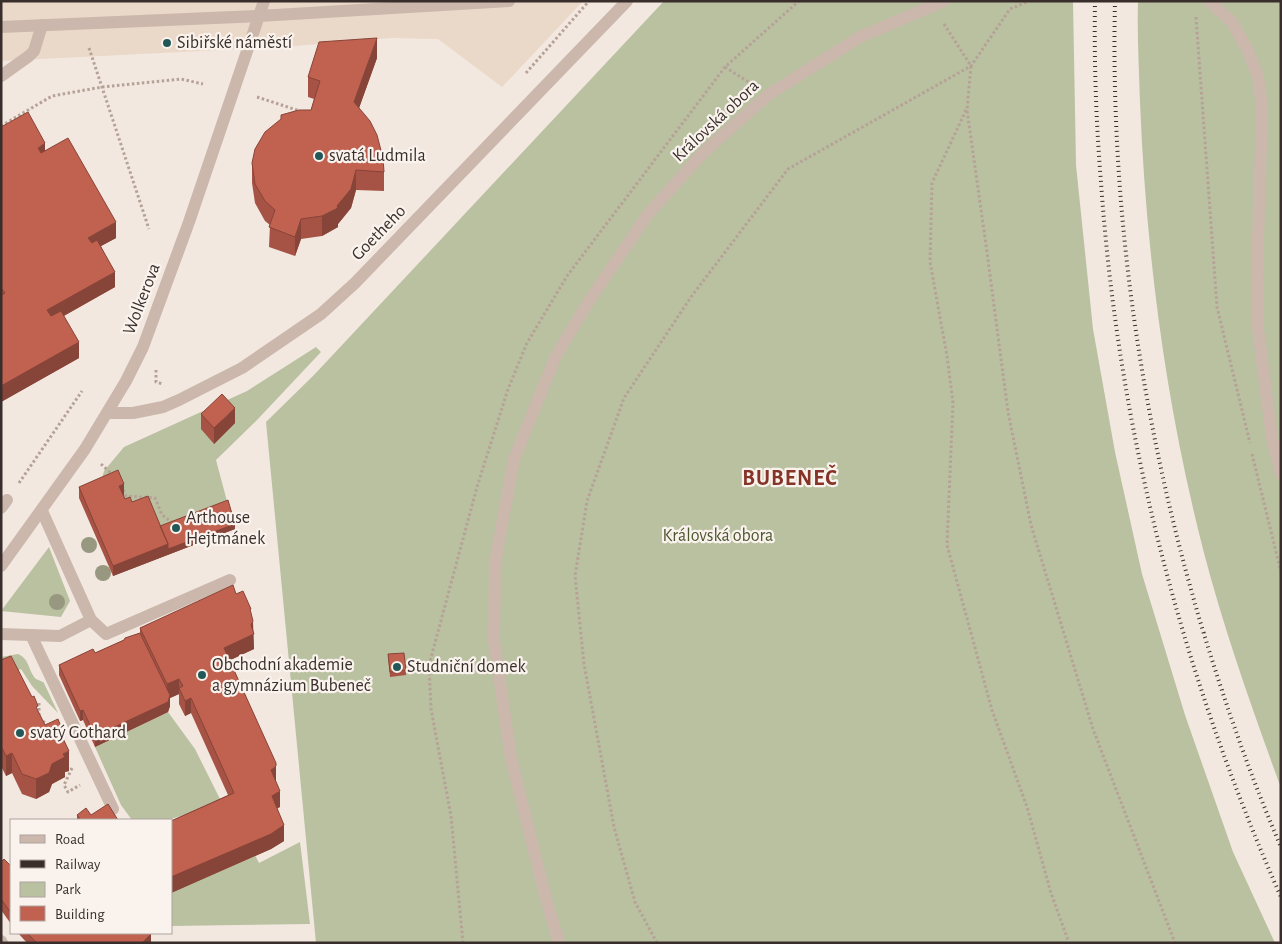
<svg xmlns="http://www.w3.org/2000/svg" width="1282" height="944" font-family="'Alegreya Sans',sans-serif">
  <rect width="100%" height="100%" fill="#f2e8e0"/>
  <path fill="#b9c1a1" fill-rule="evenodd" d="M664 1H1073L1076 165 1093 329 1115 452 1142 574 1185 715 1233 852 1275 943H316L266 422 314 375Z
    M1138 1H1281V788C1253 711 1225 633 1204 553 1166 406 1146 254 1140 102 1139 69 1137 35 1138 1Z
    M316 347 321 352 257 420 216 460 228 505 158 532 132 513 101 482 104 471 124 447 247 391ZM225 412 235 423 201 429Z
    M49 547 70 601 61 617 1 611Z
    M18 654C30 659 28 671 36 679 36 679 44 682 44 683L58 713 32 686 21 669 1 680V657Z
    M168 712 195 749 222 803 168 820H132L121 805 95 747Z
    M300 842 310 924 171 926V892L255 855 259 863Z"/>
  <path fill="#ead8c8" d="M1 1H583L502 87 438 39 392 38 282 47 1 61Z"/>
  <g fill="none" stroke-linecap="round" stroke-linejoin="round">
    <path stroke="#b6a197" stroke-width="3" stroke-dasharray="2.5 2.5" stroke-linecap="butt" d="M1196 17 1217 307 1250 443
      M944 24 971 66 967 110 987 252 1008 412 1031 525 1093 729 1175 943
      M89 48 149 229
      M725 67 750 83
      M526 73 589 1
      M257 97 300 111
      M966 110 932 183 930 262 947 356 953 403 947 545 992 710 1027 807 1051 893 1069 943
      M1 126 52 96 102 87 181 79 203 84
      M156 370V382L163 384
      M1252 454 1281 572
      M101 464 113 475
      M19 483 82 391
      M123 490 126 496 155 498 162 515 173 523
      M407 666 429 665
      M39 703V718L50 727
      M72 768 64 785 68 792 80 785
      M463 943 451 816 431 709 429 665 477 487 508 389 527 343 567 276 725 67 799 1
      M657 943 635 902 614 827 584 664 575 576 587 501 624 398 691 297 788 169 971 66 1010 9 1029 1"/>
    <path stroke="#cbb7ac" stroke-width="12" d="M1 76 29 56 34 51 42 25
      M91 620 106 634 230 580
      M31 635 113 809"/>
    <path stroke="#cbb7ac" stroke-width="12" d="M1209 1 1232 22 1247 49 1258 76 1262 108 1257 272 1258 329 1272 438 1281 474
      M559 943 545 895 511 758 494 641 495 563 514 459 556 356 589 301 648 214 703 153 768 95 860 37 944 1"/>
    <path stroke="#cbb7ac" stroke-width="12" d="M108 413H133L163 407 179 400 242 368 321 314 355 283 627 1
      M1 508 7 500
      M1 634 60 636 91 620 42 511
      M1 941 2 943"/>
    <path stroke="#cbb7ac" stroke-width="12" d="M1 27 259 16 509 1
      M1 566 85 449 126 381 143 347 189 222 264 1"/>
    <path stroke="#392e2b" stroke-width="4" stroke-dasharray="1 4" stroke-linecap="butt" d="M1095 1C1094 61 1096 122 1101 182 1118 429 1181 671 1281 897
      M1115 1C1110 210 1141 421 1200 621 1223 697 1249 773 1281 847"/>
  </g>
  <g fill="#97987f">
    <circle cx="89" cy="545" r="8"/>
    <circle cx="103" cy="573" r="8"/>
    <circle cx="57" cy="602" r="8"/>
  </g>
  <path fill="#a65345" d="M377 58 359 108 384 172V191L356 190 351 208 338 224V227L322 236 301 239 295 256 269 247 270 225 265 221 255 203 252 183V163L311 110 314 99 308 97V77Z
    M1 127 45 152 116 238 101 246 115 287 64 316 79 358 1 402Z
    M201 414 235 423 214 444 201 429Z
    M79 487 124 495H123L125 499 132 502 160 526 235 529 113 576 79 498Z
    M236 594 251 614 253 632 254 649 230 660 276 781V782L280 807 277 808 284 841 271 849 171 893V821L228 795 191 713 185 716 179 704V694L170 698V706L168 712 95 747 83 720 80 721 59 675V665L95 653 140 633V628Z
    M388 654 406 670V675L390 677Z
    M1 660 38 712 45 725 62 738 69 771 65 772V777L52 784 49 792 36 799 22 794 12 773 6 776 1 766Z
    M77 815H91L118 820H77Z
    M1 862 11 866V924L1 910Z
    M18 933H150L151 943H27Z"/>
  <path fill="#874438" d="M377 38V58L354 122V102Z
    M45 143V159L38 148Z
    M356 170V190L351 208 338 224V227L322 236V216L337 206Z
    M301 219V239L295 256V237Z
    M116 222V238L88 253V238Z
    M115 272V287L47 325V310Z
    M79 342V358L1 402V386Z
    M235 408V423L214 444V428Z
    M124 484V495L119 497V486Z
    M235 524V529L113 576V566L168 544Z
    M253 621 254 649 224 663V648L251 625Z
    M179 679V694L170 698V706L168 712 95 747V736L167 699V684Z
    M191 698V713L185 716V701Z
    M83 710V720L80 721V711Z
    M62 729V749L59 730Z
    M69 751V771L65 772V777L52 784 49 792 36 799V779L63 754Z
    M12 753V773L6 776V756Z
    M276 766V781L271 785V770Z
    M280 791V807L272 811V796Z
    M284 825V841L271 849 171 893V877Z
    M151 934V943H142Z"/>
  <path fill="#c16150" stroke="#874438" d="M377 38 354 102 370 121 377 135 383 158 384 172 356 170 351 189 337 206 338 208 322 216 301 219 295 237 269 227 275 210 265 201 255 184 252 163 255 149 265 132 281 119V115L299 110H311L320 81 308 77 319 42Z
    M28 112 45 143 38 148 41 153 68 138 116 222 88 238 92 243 97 240 115 272 47 310 51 316 61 311 79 342 1 386V295L5 293 1 288V127Z
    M222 394 235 408 214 428 201 414Z
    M118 470 124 484 119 486 125 499 130 497 132 502 148 496 168 544 113 566 79 487Z
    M228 500 235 524 168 549V544L160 526Z
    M233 585 236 594 243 591 251 609H250L253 621 251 625 254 634 224 648 276 763V766L271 770 280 791 272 796 284 825 271 834 171 877V821L234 793 191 698 185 701 179 688 183 686 179 679 167 684 140 628Z
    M140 633 170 695 168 702 95 736 83 710 80 711 59 665 93 649 95 653 124 640 125 638Z
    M404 653 406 670 390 672 388 654Z
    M11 656 32 697 34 696 38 706 36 707 45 725 58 719 62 729 59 730 69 751 63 754 65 757 52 764 49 773 36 779 22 774 12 753 6 756 1 746V660Z
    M108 804 118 820H81L77 815 86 808 91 815Z
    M4 859 11 866V913L1 899V862Z
    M27 933H150L151 934 142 943H37Z"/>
  <g fill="#225958" stroke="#faf3ed" stroke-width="2">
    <circle cx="167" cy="43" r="5"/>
    <circle cx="319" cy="156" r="5"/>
    <circle cx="176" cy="528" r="5"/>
    <circle cx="397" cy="667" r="5"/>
    <circle cx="202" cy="675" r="5"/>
    <circle cx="20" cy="733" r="5"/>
  </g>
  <g text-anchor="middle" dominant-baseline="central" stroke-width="4.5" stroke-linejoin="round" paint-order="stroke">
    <g font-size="18" fill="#392e2b" stroke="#faf3ed" text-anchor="start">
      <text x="177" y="43">Sibiřské náměstí</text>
      <text x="329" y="156">svatá Ludmila</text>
      <text x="186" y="518">Arthouse<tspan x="186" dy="21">Hejtmánek</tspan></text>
      <text x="212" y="665">Obchodní akademie<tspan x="212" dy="21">a gymnázium Bubeneč</tspan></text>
      <text x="407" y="667">Studniční domek</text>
      <text x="30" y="733">svatý Gothard</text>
    </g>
    <g font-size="18" fill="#392e2b" stroke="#faf3ed">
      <text transform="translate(716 121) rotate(-43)">Královská obora</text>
      <text transform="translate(379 233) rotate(-46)">Goetheho</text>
      <text transform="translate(142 299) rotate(-69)">Wolkerova</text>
    </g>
    <g font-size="18" fill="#4c562f" stroke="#faf3ed">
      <text x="718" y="536">Královská obora</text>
    </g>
    <g font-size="22" font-weight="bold" letter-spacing="1" fill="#853427" stroke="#faf3ed">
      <text x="790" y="478">BUBENEČ</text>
    </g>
  </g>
  <rect width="1282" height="944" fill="none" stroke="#392e2b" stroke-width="5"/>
  <rect x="10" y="819" width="162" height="115" fill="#faf3ed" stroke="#ada49f"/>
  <rect x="20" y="835" width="25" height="8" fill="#cbb7ac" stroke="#ada49f"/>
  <text x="55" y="844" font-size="15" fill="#392e2b">Road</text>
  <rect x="20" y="860" width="25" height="8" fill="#392e2b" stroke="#ada49f"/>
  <text x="55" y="869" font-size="15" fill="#392e2b">Railway</text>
  <rect x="20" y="882" width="25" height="15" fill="#b9c1a1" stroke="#ada49f"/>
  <text x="55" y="894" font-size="15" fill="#392e2b">Park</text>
  <rect x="20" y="906" width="25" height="15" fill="#c16150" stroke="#ada49f"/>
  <text x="55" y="919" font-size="15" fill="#392e2b">Building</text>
</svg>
